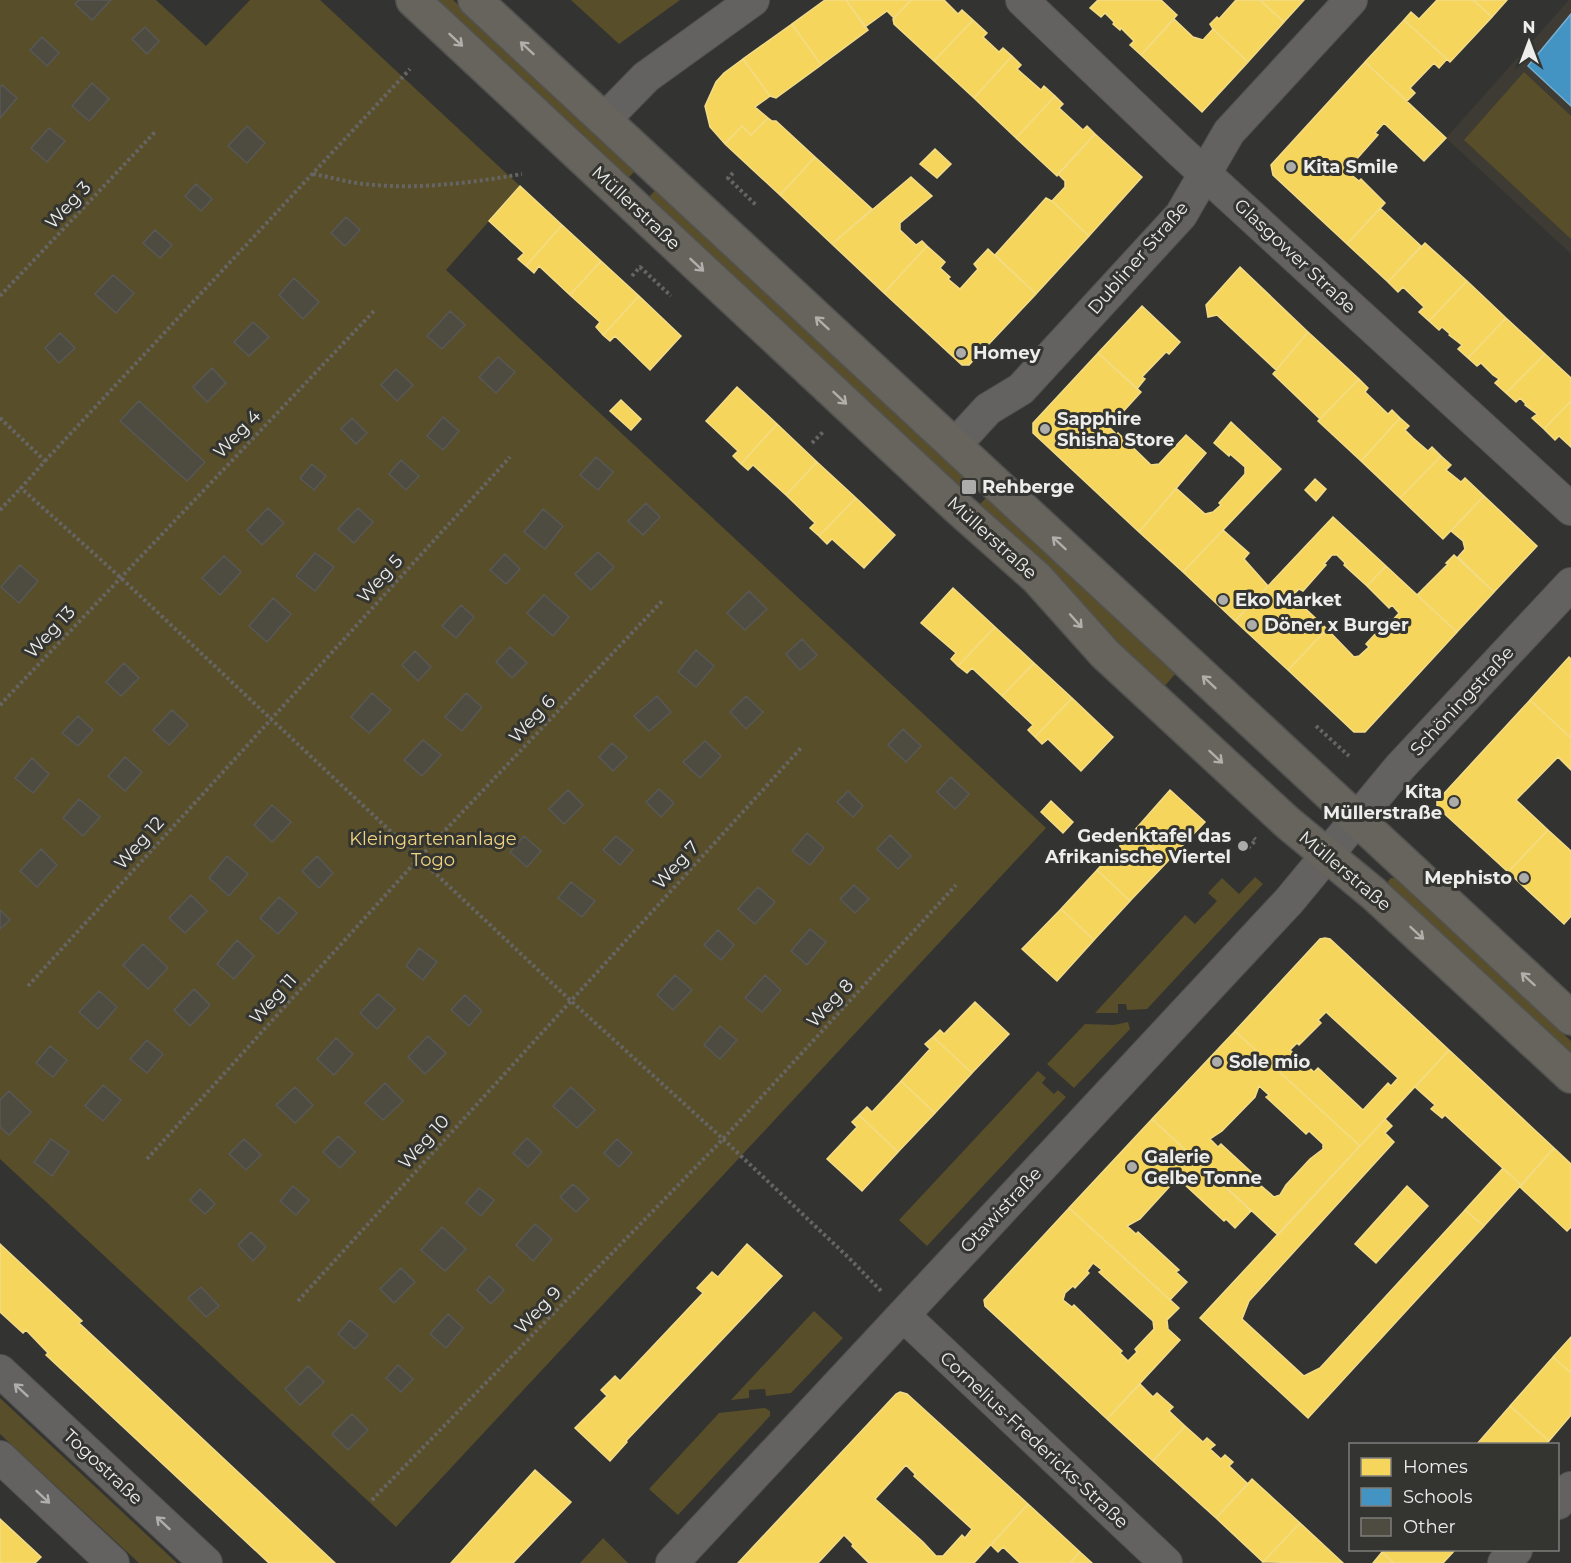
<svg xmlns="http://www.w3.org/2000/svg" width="1571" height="1563" font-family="Montserrat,sans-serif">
  <rect width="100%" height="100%" fill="#333332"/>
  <path fill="#3d3b33" d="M1569 0H1571V254L1446 138Z"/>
  <path fill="#584e29" d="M0 0H156L206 46 250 0H320L520 186 446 270 1046 828 396 1527 0 1159Z
    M436 0H453L636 170 628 178Z
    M571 0H680L619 44Z
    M1524 72 1571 116V239L1464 140Z
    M657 188 969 478 959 488 649 197Z
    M988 496 1177 672 1162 689 1071 592 978 506Z
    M1255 877 1263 884 1147 1009 1127 1010 1126 1004H1118V1013H1095L1185 915 1195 924 1217 901 1208 893 1222 878 1239 894Z
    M1391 878H1395L1571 1041V1054L1389 885 1388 881Z
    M1128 1022 1130 1029 1074 1088 1047 1064 1085 1024 1114 1025Z
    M1038 1071 1046 1078 1042 1083 1054 1094 1058 1090 1066 1097 927 1246 899 1220Z
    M814 1311 843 1338 791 1393 766 1396 765 1389 749 1390V1398L731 1400Z
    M0 1398 177 1563H139L0 1434Z
    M765 1408 770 1411V1416L678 1515 649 1489 719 1413Z
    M603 1538 628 1563H580Z"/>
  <path fill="#f6d55c" stroke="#f3dc87" stroke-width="1.5" fill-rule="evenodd" d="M825 0H846L868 30 821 65 792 24Z
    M846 0H911L894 18 887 11 865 27Z
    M911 0H944L958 14 962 10 973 20 934 61 894 24 893 19Z
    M1098 0H1161L1177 15 1141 55 1130 45 1134 41 1121 28 1120 30 1113 24 1114 22 1105 13 1101 17 1090 8Z
    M1236 0H1260L1284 22 1248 62 1213 29 1210 24 1217 17 1219 19Z
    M1260 0H1304L1284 22Z
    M1437 0H1473L1492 17 1450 62 1404 20 1411 12 1419 19Z
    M1473 0H1507L1492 17Z
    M1174 19 1193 37 1203 40 1213 29 1248 62 1202 112 1141 55Z
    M973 20 987 33 983 37 999 52 1003 48 1012 56 974 98 934 61Z
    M1404 20 1447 59 1439 68 1434 63 1410 88 1415 93 1407 101 1365 62Z
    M792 24 821 65 776 98 770 96 743 59Z
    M1012 56 1021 65 1017 69 1041 90 1044 86 1055 96 1016 138 974 98Z
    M743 59 770 96 755 107 768 118 751 135 742 126 725 144 710 127 705 106 716 82 724 73Z
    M1365 62 1446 138 1424 161 1384 123 1375 133 1378 135 1354 162 1352 159 1344 169 1359 181 1361 179 1385 203 1347 244 1273 175 1271 165Z
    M1055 96 1063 104 1059 108 1083 130 1087 126 1095 134 1057 176 1016 138Z
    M768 118 772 121H776L815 157 780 195 725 144 742 126 751 135Z
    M1095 134 1142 177 1089 236 1052 201 1065 187V181L1058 174Z
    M935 149 951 164 937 178 920 164Z
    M815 157 872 209 832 244 780 195Z
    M911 177 932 196 900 223V230L916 245 922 241 927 246 884 293 832 244Z
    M520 186 562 225 526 266 518 259 524 253 489 221Z
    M1046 198 1052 201 1089 236 1036 294 995 255Z
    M1380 208 1421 246 1388 282 1347 244Z
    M562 225 601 261 570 295 539 266 534 273 526 266Z
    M1425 243 1467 281 1429 321 1419 312 1424 307 1403 287 1398 292 1388 282Z
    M927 246 945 262 940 268 950 277 948 279 960 289 978 269 974 264 988 249 1036 294 969 365H962L884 293Z
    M601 261 639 296 603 335 596 327 600 322 570 295Z
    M1240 267 1308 332 1276 370 1217 315 1208 317 1206 305Z
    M1467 281 1506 318 1468 358 1458 349 1462 345 1449 335 1450 334 1442 327 1439 330 1429 321Z
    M639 296 681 336 650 370 615 336 610 341 603 335Z
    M1142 306 1180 342 1169 354 1166 352 1142 377 1145 379 1137 389 1098 353Z
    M1506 318 1545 354 1506 393 1495 383 1499 379 1493 375 1481 363 1477 366 1468 358Z
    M1308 332 1359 379 1320 419 1273 374Z
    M1098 353 1141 392 1109 427 1117 435 1118 433 1151 465 1159 464 1186 435 1206 453 1139 532 1033 433V423Z
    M1545 354 1571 378V401L1544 429 1532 418 1537 414 1525 405 1526 404 1520 398 1516 402 1506 393Z
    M1359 379 1368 388 1365 392 1388 414 1392 410 1400 418 1361 461 1318 421Z
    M737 387 777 424 741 464 733 456 738 451 706 421Z
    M621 400 641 419 631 430 610 411Z
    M1571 401V447L1559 436 1555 440 1544 429Z
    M1400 418 1409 426 1405 430 1413 438 1428 451 1432 447 1441 456 1400 498 1361 461Z
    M1231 422 1281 469 1183 572 1139 532 1176 488 1205 514 1213 512 1221 505 1219 503 1245 474V467L1230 454 1229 456 1214 443Z
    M777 424 817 462 786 495 753 465 748 470 741 464Z
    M1441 456 1451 465 1446 470 1461 482 1465 478 1484 496 1443 539 1400 498Z
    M817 462 856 498 819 536 810 528 815 523 786 495Z
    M1315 479 1326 489 1316 501 1305 490Z
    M1484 496 1537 546 1494 592 1458 557 1465 549 1463 541 1451 531Z
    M856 498 895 535 864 568 832 539 827 544 819 536Z
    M1333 517 1386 566 1367 586 1344 565 1345 563 1337 555H1332L1324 564 1326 565 1303 591 1299 589 1292 596 1327 629 1288 670 1235 621Z
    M1223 530 1249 553 1244 559 1268 586 1235 621 1183 572Z
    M1454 555 1494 592 1457 632 1417 595 1448 564 1446 563Z
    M1386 566 1457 632 1365 732H1354L1288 670 1327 629 1354 657 1359 656 1369 647 1366 644 1389 619 1392 621 1399 613 1392 605 1389 608 1367 586Z
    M953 588 995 627 958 666 951 659 956 653 921 623Z
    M995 627 1034 663 1002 696 972 668 967 673 958 666Z
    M1569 657 1571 659V738L1530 700Z
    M1034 663 1072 698 1035 737 1028 730 1033 725 1002 696Z
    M1072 698 1113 737 1081 771 1048 739 1042 744 1035 737Z
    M1530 700 1571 738V770L1558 757 1516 800 1548 830 1508 872 1437 807V801Z
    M1170 790 1205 822 1167 862 1134 831Z
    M1051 801 1073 822 1063 833 1041 812Z
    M1548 830 1571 851V916L1564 924 1508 872Z
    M1134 831 1167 862 1130 901 1097 870Z
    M1097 870 1130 901 1094 940 1061 909Z
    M1061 909 1094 940 1057 981 1022 949Z
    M1325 938 1330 939 1449 1050 1360 1146 1235 1031 1320 939ZM1326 1012 1398 1078 1391 1086 1388 1083 1363 1110 1318 1068 1314 1072 1290 1050 1297 1043 1299 1045 1321 1023 1318 1020Z
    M975 1002 1009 1034 972 1073 933 1037 940 1030 944 1034Z
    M1235 1031 1360 1146 1278 1235 1152 1119ZM1259 1086 1269 1095 1266 1097 1306 1134 1309 1131 1323 1144V1149L1310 1159 1286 1185 1280 1195 1274 1197 1259 1184 1261 1181 1221 1144 1218 1147 1210 1139 1222 1131 1255 1097Z
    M933 1037 972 1073 935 1113 901 1081 930 1049 925 1044Z
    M1449 1050 1554 1148 1521 1185 1445 1115 1442 1118 1431 1109 1435 1105 1415 1087Z
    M901 1081 935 1113 898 1152 859 1115 867 1107 872 1112Z
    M859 1115 898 1152 862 1191 827 1159 857 1127 852 1122Z
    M1152 1119 1251 1211 1235 1228 1226 1219 1224 1221 1184 1184 1186 1182 1178 1174 1170 1186 1140 1219 1127 1226 1136 1234 1138 1232 1179 1270 1176 1272 1187 1282 1170 1300 1069 1208Z
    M1385 1119 1392 1126 1385 1133 1394 1142 1249 1301 1242 1319 1304 1376 1320 1368 1465 1210 1484 1226 1308 1418 1200 1318Z
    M1554 1148 1571 1164V1227L1567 1231 1520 1187Z
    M1503 1168 1521 1185 1484 1226 1465 1210Z
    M1407 1186 1428 1206 1376 1263 1355 1244Z
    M1069 1208 1179 1308 1167 1320 1168 1329 1180 1340 1107 1419 985 1306 984 1300ZM1093 1263 1102 1270 1099 1272 1153 1321 1154 1329 1135 1349 1137 1352 1128 1361 1120 1353 1122 1351 1074 1305 1072 1307 1063 1300 1065 1293 1073 1286 1075 1288 1089 1273 1087 1271Z
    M0 1244 82 1321 79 1323 335 1563H269L46 1355 48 1353 26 1330 23 1333 0 1312Z
    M747 1244 782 1276 626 1441 627 1442 610 1461 575 1428 607 1396 601 1390 615 1376 620 1381 703 1293 697 1288 712 1272 718 1277Z
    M1571 1337V1373L1553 1357Z
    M1553 1357 1571 1373V1415L1549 1441 1510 1406Z
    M1140 1384 1153 1397 1157 1393 1173 1407 1169 1411 1185 1426 1153 1461 1107 1419Z
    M900 1392 907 1394 1028 1504 974 1563H869L852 1546 853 1544 844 1535 818 1563H738L896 1394ZM906 1465 915 1474 914 1476 972 1529 965 1538 962 1535 943 1556H936L923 1542 875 1499Z
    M1510 1406 1549 1441 1545 1444H1477Z
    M1185 1426 1203 1442 1207 1438 1215 1445 1210 1449 1221 1459 1225 1455 1233 1462 1229 1466 1248 1484 1216 1518 1153 1461Z
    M535 1470 571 1502 513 1563H451Z
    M1252 1479 1300 1523 1263 1562 1216 1518Z
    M1028 1504 1080 1552 1070 1563H1020L1003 1547 998 1552 991 1545Z
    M0 1519 41 1557 35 1563H0Z
    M1300 1523 1343 1563 1263 1562Z
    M1385 1550H1455L1443 1563H1394L1382 1552Z
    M1080 1552 1092 1563H1070Z
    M1382 1552 1394 1563H1373Z"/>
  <path fill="#4393c3" stroke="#76aecf" stroke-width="1.5" d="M1571 14V106L1528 66Z"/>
  <path fill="#4e4b41" stroke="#585857" stroke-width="1.5" d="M79 0H111L92 20 75 4Z
    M145 27 159 41 147 54 132 39Z
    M42 37 59 53 47 66 30 50Z
    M92 83 109 99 89 121 72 106Z
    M2 85 17 98 0 118V87Z
    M247 126 265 143 247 163 228 146Z
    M49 128 65 141 47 162 31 148Z
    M196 184 212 199 201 211 185 196Z
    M346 217 360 230 345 246 331 233Z
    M155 230 172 245 160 258 143 243Z
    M113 275 134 293 116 313 95 294Z
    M294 278 319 302 303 319 279 295Z
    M450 311 465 325 442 349 427 336Z
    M253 322 269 337 249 356 234 342Z
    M60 333 75 348 59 363 45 348Z
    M498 357 515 372 496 393 479 377Z
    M212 368 226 383 207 402 193 387Z
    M396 369 413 385 397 401 381 385Z
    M139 401 205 462 187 481 120 421Z
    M443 417 459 431 443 450 427 436Z
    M352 418 367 433 356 444 341 429Z
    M596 457 613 472 598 490 580 475Z
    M401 460 419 476 406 490 389 474Z
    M312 464 326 476 314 490 300 478Z
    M646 503 660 517 643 535 628 521Z
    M268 508 284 523 262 545 247 530Z
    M358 508 373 522 354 543 338 529Z
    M543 509 563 526 545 549 524 532Z
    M598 552 614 567 591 590 575 574Z
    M315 553 334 567 315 591 296 576Z
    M505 554 520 569 506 584 490 570Z
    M224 556 241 572 220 595 202 578Z
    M20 565 38 581 19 603 1 587Z
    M749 591 767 609 745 630 727 613Z
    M544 595 569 617 553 636 527 613Z
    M273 598 291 614 267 642 249 626Z
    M461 605 474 617 456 638 442 626Z
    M802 639 817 655 800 670 786 654Z
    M510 647 527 663 512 678 496 662Z
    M696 650 714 666 696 687 678 672Z
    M415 651 431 667 418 681 402 665Z
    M124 663 139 678 121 696 106 682Z
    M372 693 391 710 369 733 351 717Z
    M466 693 482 707 462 731 445 717Z
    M657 696 671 712 649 731 634 716Z
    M746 696 763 712 746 729 730 712Z
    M172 710 188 725 169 745 153 730Z
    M78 716 93 730 78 746 62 733Z
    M903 729 921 746 906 762 888 745Z
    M423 740 441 755 422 776 404 760Z
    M705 741 721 756 700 778 683 762Z
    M612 743 627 757 613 771 599 757Z
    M125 757 142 772 125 791 108 776Z
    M32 758 49 774 33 793 15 778Z
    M951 777 969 794 955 809 937 792Z
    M659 789 674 803 661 817 646 802Z
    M568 790 583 805 564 824 549 809Z
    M848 791 863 806 853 817 837 802Z
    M79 799 100 817 83 836 63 818Z
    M272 805 291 822 272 842 254 825Z
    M807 833 824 848 810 865 792 851Z
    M890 835 911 856 898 869 877 849Z
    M524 836 541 851 527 867 510 852Z
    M616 836 633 850 620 865 603 850Z
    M41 849 57 865 37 887 20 871Z
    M227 856 248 874 229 896 209 878Z
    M317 856 333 873 319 888 302 871Z
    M571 882 595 901 582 917 558 898Z
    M854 885 869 899 855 913 840 899Z
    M758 887 775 902 755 924 738 909Z
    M191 895 207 911 185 933 169 918Z
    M279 897 297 913 278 934 260 918Z
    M0 910 10 920 0 929Z
    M810 929 826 942 807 965 791 951Z
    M718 930 734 945 721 960 704 945Z
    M237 940 254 956 234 979 217 964Z
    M143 944 168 968 148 989 123 965Z
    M419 948 437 962 423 980 406 966Z
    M675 975 692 990 673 1010 657 995Z
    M765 975 781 990 762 1012 745 998Z
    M194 989 210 1005 190 1026 174 1010Z
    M99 991 117 1007 98 1029 79 1012Z
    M378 994 395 1009 377 1029 360 1013Z
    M465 995 482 1011 469 1026 451 1010Z
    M720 1026 737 1040 720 1059 704 1045Z
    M428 1036 446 1053 425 1074 408 1057Z
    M336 1038 353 1054 334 1075 317 1059Z
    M147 1040 163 1054 147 1073 130 1059Z
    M50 1046 67 1060 53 1077 36 1063Z
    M385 1083 403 1101 383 1120 365 1103Z
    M103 1085 121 1100 103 1121 85 1106Z
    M295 1087 313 1105 295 1123 276 1105Z
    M571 1087 595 1110 577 1128 553 1106Z
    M9 1091 31 1112 9 1135 0 1127V1100Z
    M338 1136 355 1152 340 1168 323 1152Z
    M527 1138 542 1152 528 1167 513 1153Z
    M51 1139 69 1152 52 1176 34 1162Z
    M244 1139 261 1155 246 1170 229 1154Z
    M617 1139 632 1153 619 1167 604 1153Z
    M573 1184 589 1199 576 1212 560 1197Z
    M293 1186 309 1200 296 1215 280 1201Z
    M479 1188 494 1200 481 1216 466 1203Z
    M200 1189 215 1204 205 1214 190 1200Z
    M535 1224 552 1239 533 1261 516 1245Z
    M442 1227 466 1249 445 1271 421 1250Z
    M251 1232 266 1247 253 1261 238 1245Z
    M401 1268 415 1282 394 1303 380 1289Z
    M489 1276 504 1290 491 1304 477 1290Z
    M201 1287 219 1306 206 1317 188 1298Z
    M448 1314 463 1328 446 1348 430 1334Z
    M350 1320 368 1335 355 1349 338 1334Z
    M398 1365 413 1379 401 1392 386 1378Z
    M308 1366 324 1382 300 1405 285 1389Z
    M352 1414 368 1430 348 1450 332 1434Z"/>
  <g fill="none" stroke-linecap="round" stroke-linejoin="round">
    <g stroke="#525251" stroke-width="34">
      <path id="street" d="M1022 0 1179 150 1571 509
        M604 120 646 77 753 0
        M955 445 988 409 1021 389 1181 215 1229 132 1351 0
        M903 1315 1166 1563
        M0 1371 206 1563
        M0 1457 113 1563
        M1558 1503 1571 1488
        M672 1563 1289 901 1400 767 1571 584
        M1504 1563 1516 1550"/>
    </g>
    <g stroke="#525251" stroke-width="36">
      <path id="primary" d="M413 0 958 508 1037 578 1105 654 1288 823 1374 894 1571 1076
        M475 0 1571 1018"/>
    </g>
    <path stroke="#666564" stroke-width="4" stroke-dasharray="3 3" stroke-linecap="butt" d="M733 173 728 178 757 206
      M313 174C330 177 347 182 364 184 417 190 470 183 522 174
      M632 276 640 267 671 296
      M0 296 155 132
      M0 418 45 461 21 488 120 577 570 1000 723 1139 849 1258 883 1293
      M812 443 823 432
      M45 461 410 69
      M0 510 21 488
      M0 705 374 311
      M1316 726 1349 756
      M1248 848 1256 840 1254 838
      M28 986 510 457
      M147 1159 419 858 664 599
      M298 1301 801 748
      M372 1500 723 1139 956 885"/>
    <use href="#street" stroke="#636261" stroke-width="32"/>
    <use href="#primary" stroke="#66645c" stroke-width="33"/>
  </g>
  <defs><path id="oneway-shaft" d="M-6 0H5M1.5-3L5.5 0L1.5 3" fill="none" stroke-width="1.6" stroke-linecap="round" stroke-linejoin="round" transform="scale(1.5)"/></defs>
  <g stroke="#b0afab">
    <use href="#oneway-shaft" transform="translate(456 40) rotate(43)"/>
    <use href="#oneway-shaft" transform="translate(527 48) rotate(-137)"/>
    <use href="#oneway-shaft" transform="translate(697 265) rotate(43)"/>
    <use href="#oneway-shaft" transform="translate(822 323) rotate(-137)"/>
    <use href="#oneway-shaft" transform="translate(840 398) rotate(43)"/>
    <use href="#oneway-shaft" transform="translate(1059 543) rotate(-137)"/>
    <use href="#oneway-shaft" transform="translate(1076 621) rotate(48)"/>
    <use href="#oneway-shaft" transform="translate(1209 682) rotate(-137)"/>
    <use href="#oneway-shaft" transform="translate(1216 757) rotate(43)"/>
    <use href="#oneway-shaft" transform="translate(1417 933) rotate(43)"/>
    <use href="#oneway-shaft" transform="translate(1528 979) rotate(-137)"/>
  </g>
  <g stroke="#afaead">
    <use href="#oneway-shaft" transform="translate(21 1390) rotate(-137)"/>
    <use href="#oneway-shaft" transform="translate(43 1497) rotate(43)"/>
    <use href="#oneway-shaft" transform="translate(163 1523) rotate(-137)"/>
  </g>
  <g fill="#acacaa" stroke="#343431" stroke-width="2">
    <circle cx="1291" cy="167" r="6"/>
    <circle cx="961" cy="353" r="6"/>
    <circle cx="1045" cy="429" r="6"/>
    <rect x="961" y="479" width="16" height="16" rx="3"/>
    <circle cx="1223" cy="600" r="6"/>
    <circle cx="1252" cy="625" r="6"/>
    <circle cx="1454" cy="802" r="6"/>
    <circle cx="1243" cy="846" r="6"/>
    <circle cx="1524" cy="878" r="6"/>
    <circle cx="1217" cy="1062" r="6"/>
    <circle cx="1132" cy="1167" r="6"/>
  </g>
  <g text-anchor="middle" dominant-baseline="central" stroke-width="6" stroke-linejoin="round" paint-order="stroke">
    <g font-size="18" font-weight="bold" fill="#ededeb" stroke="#343431" text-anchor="start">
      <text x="1303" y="167">Kita Smile</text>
      <text x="973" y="353">Homey</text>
      <text x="1057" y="419">Sapphire<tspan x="1057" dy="21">Shisha Store</tspan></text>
      <text x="982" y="487">Rehberge</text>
      <text x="1235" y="600">Eko Market</text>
      <text x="1264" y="625">Döner x Burger</text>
      <text x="1442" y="792" text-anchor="end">Kita<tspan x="1442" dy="21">Müllerstraße</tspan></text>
      <text x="1231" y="836" text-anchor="end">Gedenktafel das<tspan x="1231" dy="21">Afrikanische Viertel</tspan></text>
      <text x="1512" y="878" text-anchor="end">Mephisto</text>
      <text x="1229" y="1062">Sole mio</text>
      <text x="1144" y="1157">Galerie<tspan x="1144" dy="21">Gelbe Tonne</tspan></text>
    </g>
    <g font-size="18" fill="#ededeb" stroke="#343431">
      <text transform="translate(68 205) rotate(-47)">Weg 3</text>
      <text transform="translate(636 208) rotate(43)">Müllerstraße</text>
      <text transform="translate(1295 256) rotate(43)">Glasgower Straße</text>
      <text transform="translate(1138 258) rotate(-49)">Dubliner Straße</text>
      <text transform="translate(237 434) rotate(-46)">Weg 4</text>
      <text transform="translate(992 538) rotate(42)">Müllerstraße</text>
      <text transform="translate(380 579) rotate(-48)">Weg 5</text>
      <text transform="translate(50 632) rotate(-47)">Weg 13</text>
      <text transform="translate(1462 701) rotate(-47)">Schöningstraße</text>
      <text transform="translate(532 719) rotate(-47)">Weg 6</text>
      <text transform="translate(139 843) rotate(-48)">Weg 12</text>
      <text transform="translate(676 865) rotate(-47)">Weg 7</text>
      <text transform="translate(1345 871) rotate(40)">Müllerstraße</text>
      <text transform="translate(273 999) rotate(-48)">Weg 11</text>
      <text transform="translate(830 1003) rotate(-47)">Weg 8</text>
      <text transform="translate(424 1142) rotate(-48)">Weg 10</text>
      <text transform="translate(1001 1210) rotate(-47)">Otawistraße</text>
      <text transform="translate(538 1310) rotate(-46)">Weg 9</text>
      <text transform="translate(1034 1440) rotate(43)">Cornelius-Fredericks-Straße</text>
      <text transform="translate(103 1467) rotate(43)">Togostraße</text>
    </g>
    <g font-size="18" fill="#efd481" stroke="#343431">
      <text x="433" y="839">Kleingartenanlage<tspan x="433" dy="21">Togo</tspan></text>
    </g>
  </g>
  <rect x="1349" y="1443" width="210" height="108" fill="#343431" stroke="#7e7e7b" stroke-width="1.5"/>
  <rect x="1361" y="1458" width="30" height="18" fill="#f6d55c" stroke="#7e7e7b" stroke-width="1.5"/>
  <text x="1403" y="1473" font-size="18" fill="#ededeb">Homes</text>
  <rect x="1361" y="1488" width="30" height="18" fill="#4393c3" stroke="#7e7e7b" stroke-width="1.5"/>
  <text x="1403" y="1503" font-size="18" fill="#ededeb">Schools</text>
  <rect x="1361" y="1518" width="30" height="18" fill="#4e4b41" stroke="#7e7e7b" stroke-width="1.5"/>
  <text x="1403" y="1533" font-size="18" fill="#ededeb">Other</text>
  <g transform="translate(1529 42)" stroke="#343431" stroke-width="4.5" paint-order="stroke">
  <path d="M0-4.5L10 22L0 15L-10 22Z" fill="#ededeb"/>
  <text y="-9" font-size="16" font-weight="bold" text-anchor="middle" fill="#ededeb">N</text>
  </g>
</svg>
